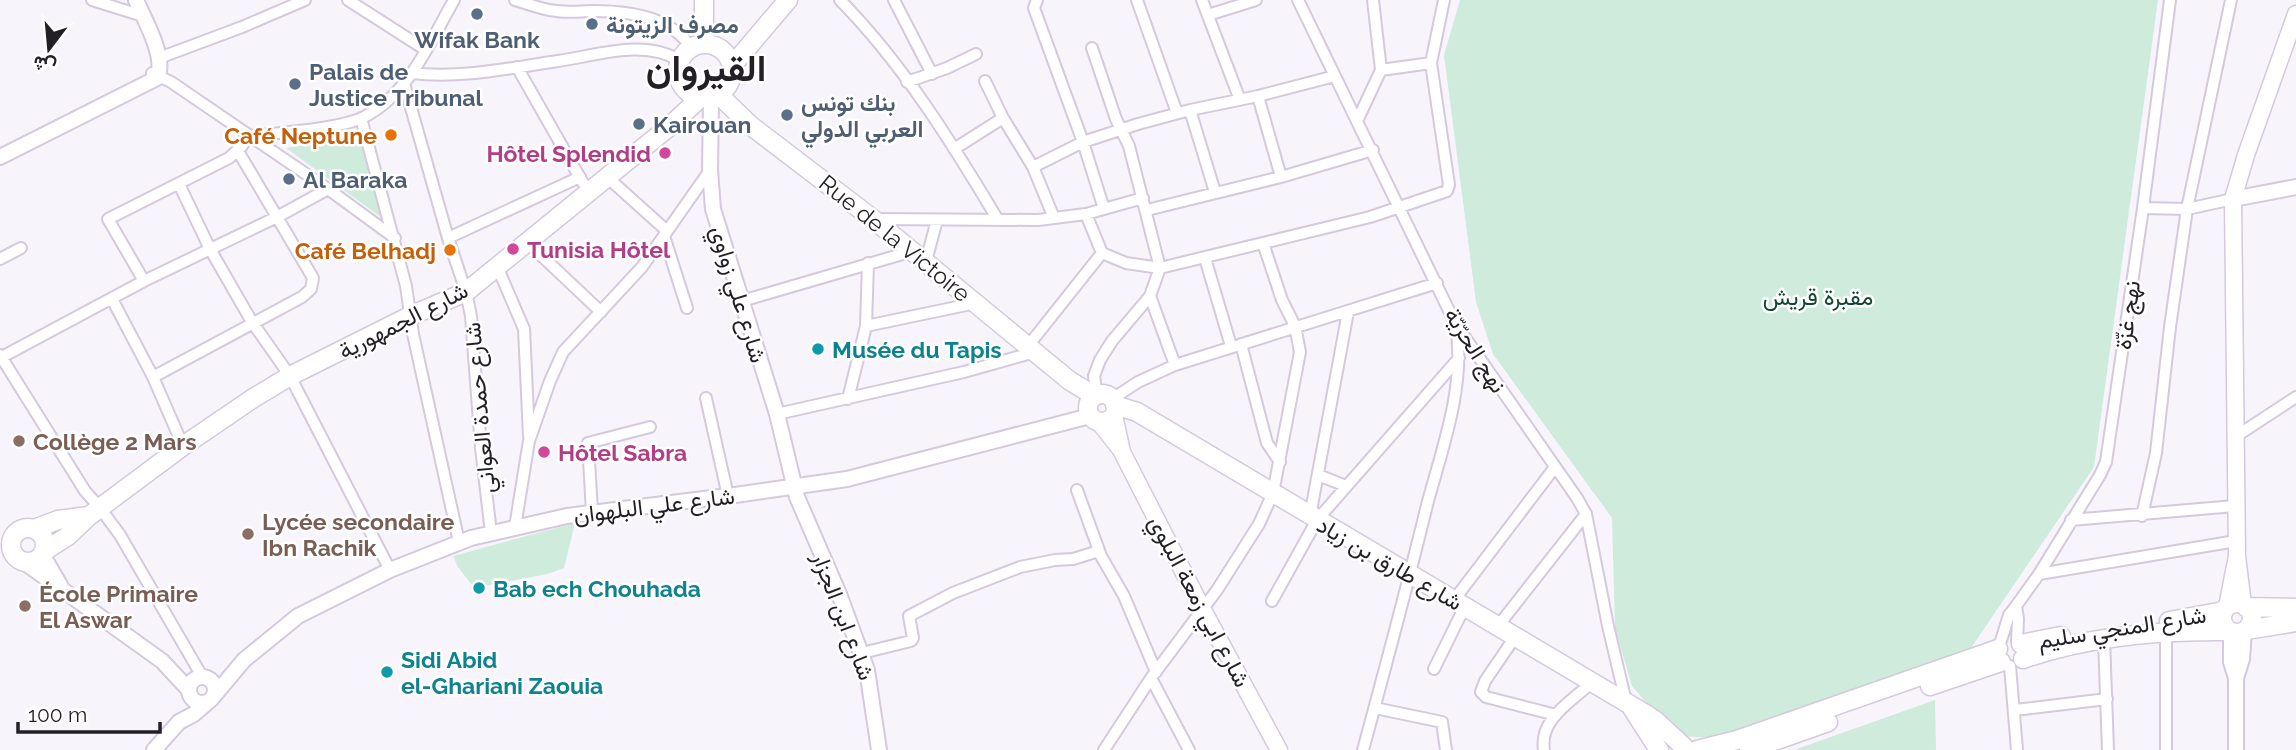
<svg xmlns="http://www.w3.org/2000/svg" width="2296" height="750" font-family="Raleway,Vazirmatn,sans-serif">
  <rect width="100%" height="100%" fill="#f8f4fc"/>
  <path fill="#cfebdc" d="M1460 0H2158L2094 467 1971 648 1755 729 1711 738 1683 736 1661 720 1632 686 1615 628 1612 518 1493 354 1476 302 1444 55Z
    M368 129 389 223 286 148 345 137Z
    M575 523 564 568 547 574 474 588 458 567 453 556Z
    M1935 700 1936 750H1794Z"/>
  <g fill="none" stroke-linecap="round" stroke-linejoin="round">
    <g stroke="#d4c9dd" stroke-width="14">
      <path id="minor" d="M92 0 143 16
        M348 0 426 50
        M515 0C529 4 542 10 557 11 569 13 582 11 594 11 628 11 672 17 691 48
        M840 0C903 64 952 143 998 220
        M894 0 932 74
        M1037 0 1034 8 1083 142 1104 209
        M1137 0 1177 113
        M1202 0 1240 100
        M1298 0 1455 323 1577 498 1586 514 1608 626 1626 702
        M1373 0 1381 70
        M1208 15 1256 0
        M1092 48 1116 119 1129 146 1160 268 1150 296 1112 341 1100 360 1094 376 1097 395
        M159 58 242 27 305 0
        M517 67 583 183
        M152 73 171 82 328 189 395 238
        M412 73C459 79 510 68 558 61 595 56 645 38 680 61
        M985 81 1003 118 1033 167 1054 218
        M907 82 947 68 976 54
        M404 83 448 238 466 292 471 316 481 448 491 533
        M1258 96 1281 177
        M1190 110 1215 192
        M361 118 406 286 413 334 459 542
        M1358 119 1381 70 1431 63
        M248 136C276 133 340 129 364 117 409 94 430 42 454 0
        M954 149 1003 118
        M1033 167 1083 142 1138 124 1190 110 1258 96 1335 76
        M607 177 667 231
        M179 184 210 249 252 322 290 376 390 570
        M2143 208 2187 209 2231 0
        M1147 210 1281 177 1373 150
        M876 219 1038 220 1086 214 1143 198
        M664 236 687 308
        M448 238 580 177
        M527 242 601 312
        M1102 253 1126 263 1160 268 1370 217 1447 191 1449 185 1431 63 1444 0
        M1205 258 1231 346
        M0 259 21 248
        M926 261 937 220
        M497 266 524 329 529 436
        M144 281 277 217 328 189
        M1150 296 1175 365
        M112 299 153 377 183 446
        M742 301 913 251
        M866 326 976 303
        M1241 344 1267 443 1280 462
        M1028 346 1102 253 1086 214
        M0 355 85 491 100 508 120 535 203 678
        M0 358 144 281 108 219 229 158 242 146 248 136
        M153 377 302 297 311 289 313 278 238 151
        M706 398 728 496
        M848 399 866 326 868 263
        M1112 399 1138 382 1175 365 1437 283
        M777 414 964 372 1035 352
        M2235 437 2296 397
        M1318 475 1346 486
        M1077 490 1101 556 1124 596 1156 672
        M592 512 588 443 650 427
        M1310 516 1348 312
        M2142 516 2156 453 2170 327 2187 209 2233 199
        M2071 520 2235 506
        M515 527 529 441 550 381 563 352 642 267 710 170
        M2039 574 2236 541
        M1454 600 1555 467
        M1272 601 1317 520 1459 358
        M2016 606 2039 574 2100 475 2106 462 2143 208 2170 0
        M1498 626 1586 514
        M2166 632V750
        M1515 637 1485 681 1481 692 1486 697 1556 715
        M2104 639 2108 750
        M1999 647 2009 615 2016 606 2018 619 2017 641
        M862 653 911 641 913 638 909 616 953 593 1020 567 1055 560 1073 559 1099 551
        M2010 666 2017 750
        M1434 669 1465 606
        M1151 678 1189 750
        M1375 708 1442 722 1446 750
        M2015 710 2107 699
        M1104 750 1151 678 1217 590 1259 524 1273 493 1300 352 1295 326 1282 300 1263 243
        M1363 750C1385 669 1407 587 1427 505 1442 449 1466 385 1456 326
        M1544 750C1539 719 1571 702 1591 683"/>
    </g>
    <g stroke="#d4c9dd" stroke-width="18">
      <path id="tertiary" d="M711 98 710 170 713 209 777 414 797 497 839 594 867 670 879 750
        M0 157 157 78C167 58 144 19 136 0
        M2233 199 2296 187
        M42 554 60 585
        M21 560 162 661 189 690
        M2231 632V662L2236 678
        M189 690a13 13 0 1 1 26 0a13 13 0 1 1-26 0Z
        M213 697 244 660 298 616 390 570 471 538 567 516 728 496 847 479 1090 416
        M154 750 179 722 194 714 209 701
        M2236 750V678L2242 659 2244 631"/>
    </g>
    <g stroke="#d4c9dd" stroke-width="19">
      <path id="secondary" d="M1114 415 1122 452 1203 610 1279 750
        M1099 422 1121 450
        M2237 556 2233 199 2246 155 2296 14
        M2227 607 2237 556 2243 605"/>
    </g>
    <g stroke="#d4c9dd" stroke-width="21">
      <path id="primary" d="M704 0V44
        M678 71a27 27 0 1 1 54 0a27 27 0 1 1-54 0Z
        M732 66 788 0
        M719 95 750 125 873 219 1070 381 1095 396
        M1088 408a14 14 0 1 1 28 0a14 14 0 1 1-28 0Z
        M1115 405 1137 412 1644 713 1656 721 1684 747
        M11 545a17 17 0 1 1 34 0a17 17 0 1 1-34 0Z
        M34 529 58 520 89 516
        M43 552 68 536 89 516 183 446 252 399 290 376 410 316 466 292 670 126 700 98
        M2222 618a15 15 0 1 1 30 0a15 15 0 1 1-30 0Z
        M2246 607 2296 608
        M2169 621 2224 611
        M2246 630 2296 622
        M2021 644 2061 636
        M2023 659C2088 636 2159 630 2229 631
        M1930 686 2001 662
        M1632 708 1659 750
        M1697 750 1737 740 1998 649
        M1749 750 1828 722"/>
    </g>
    <use href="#minor" stroke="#fff" stroke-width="10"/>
    <use href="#tertiary" stroke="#fff" stroke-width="14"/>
    <use href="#secondary" stroke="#fff" stroke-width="16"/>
    <use href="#primary" stroke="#fff" stroke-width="18"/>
  </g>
  <g fill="#5c6f8a" stroke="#fff" stroke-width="2.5">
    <circle cx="477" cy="14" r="7"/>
    <circle cx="592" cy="24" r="7"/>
    <circle cx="295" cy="84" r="7"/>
    <circle cx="787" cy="115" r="7"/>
    <circle cx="639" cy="124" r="7"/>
    <circle cx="289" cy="179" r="7"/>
  </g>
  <g fill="#e8710a" stroke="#fff" stroke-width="2.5">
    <circle cx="391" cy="135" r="7"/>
    <circle cx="450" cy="250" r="7"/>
  </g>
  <g fill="#d1479c" stroke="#fff" stroke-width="2.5">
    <circle cx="665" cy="153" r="7"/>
    <circle cx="513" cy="249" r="7"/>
    <circle cx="544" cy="452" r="7"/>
  </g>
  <g fill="#0f9aa8" stroke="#fff" stroke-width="2.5">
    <circle cx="818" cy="349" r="7"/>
    <circle cx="479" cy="588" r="7"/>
    <circle cx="387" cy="672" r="7"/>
  </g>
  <g fill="#8d6e63" stroke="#fff" stroke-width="2.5">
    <circle cx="19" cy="441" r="7"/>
    <circle cx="248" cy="534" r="7"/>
    <circle cx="25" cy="606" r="7"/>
  </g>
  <g text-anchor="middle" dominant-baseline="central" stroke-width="5" stroke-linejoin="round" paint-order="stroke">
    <g font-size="23" font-weight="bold" fill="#4e5e75" stroke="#fff" text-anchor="start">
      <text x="606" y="24">مصرف الزيتونة</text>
      <text x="477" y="39" text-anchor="middle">Wifak Bank</text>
      <text x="309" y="71">Palais de<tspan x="309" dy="26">Justice Tribunal</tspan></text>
      <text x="801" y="102">بنك تونس<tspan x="801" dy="26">العربي الدولي</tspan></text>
      <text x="653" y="124">Kairouan</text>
      <text x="303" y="179">Al Baraka</text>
    </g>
    <g font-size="23" font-weight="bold" fill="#c56008" stroke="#fff" text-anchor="end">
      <text x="377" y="135">Café Neptune</text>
      <text x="436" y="250">Café Belhadj</text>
    </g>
    <g font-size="23" font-weight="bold" fill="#b23c85" stroke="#fff" text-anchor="start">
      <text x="651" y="153" text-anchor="end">Hôtel Splendid</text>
      <text x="527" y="249">Tunisia Hôtel</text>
      <text x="558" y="452">Hôtel Sabra</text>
    </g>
    <g font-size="23" fill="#231f26" stroke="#fff">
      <text transform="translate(895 238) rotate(39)">Rue de la Victoire</text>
      <text transform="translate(739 294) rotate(73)">شارع علي زواوي</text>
      <text transform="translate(2127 315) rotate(-82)">نهج غزّة</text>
      <text transform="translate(403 320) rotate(-27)">شارع الجمهورية</text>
      <text transform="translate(1476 350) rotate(58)">نهج الحرّيّة</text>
      <text transform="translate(479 408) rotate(-95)">شارع حمدة العواني</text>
      <text transform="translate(654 505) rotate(-7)">شارع علي البلهوان</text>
      <text transform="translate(1390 563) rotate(30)">شارع طارق بن زياد</text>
      <text transform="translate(1200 601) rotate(62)">شارع ابي زمعة البلوي</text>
      <text transform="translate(844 616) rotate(69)">شارع ابن الجزار</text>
      <text transform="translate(2122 627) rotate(-9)">شارع المنجي سليم</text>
    </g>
    <g font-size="23" fill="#124430" stroke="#fff">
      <text x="1818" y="296">مقبرة قريش</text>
    </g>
    <g font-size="23" font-weight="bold" fill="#0d838f" stroke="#fff" text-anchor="start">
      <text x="832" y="349">Musée du Tapis</text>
      <text x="493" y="588">Bab ech Chouhada</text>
      <text x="401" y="659">Sidi Abid<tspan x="401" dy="26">el-Ghariani Zaouia</tspan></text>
    </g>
    <g font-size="23" font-weight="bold" fill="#785e54" stroke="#fff" text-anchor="start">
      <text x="33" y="441">Collège 2 Mars</text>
      <text x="262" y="521">Lycée secondaire<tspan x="262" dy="26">Ibn Rachik</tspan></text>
      <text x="39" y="593">École Primaire<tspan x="39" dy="26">El Aswar</tspan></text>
    </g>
    <g font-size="37" font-weight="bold" fill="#231f26" stroke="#fff">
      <text x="706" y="68">القيروان</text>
    </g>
  </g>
  <g transform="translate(49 49) rotate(196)" stroke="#ffffff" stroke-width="5" paint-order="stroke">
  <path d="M0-5L12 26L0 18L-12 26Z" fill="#231f26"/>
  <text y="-10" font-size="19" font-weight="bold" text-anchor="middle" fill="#231f26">ش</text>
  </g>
  <path d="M18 722v10h142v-10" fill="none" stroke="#231f26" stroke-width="3.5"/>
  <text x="28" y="722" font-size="21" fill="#231f26" stroke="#ffffff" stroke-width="5" paint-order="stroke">100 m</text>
</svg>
